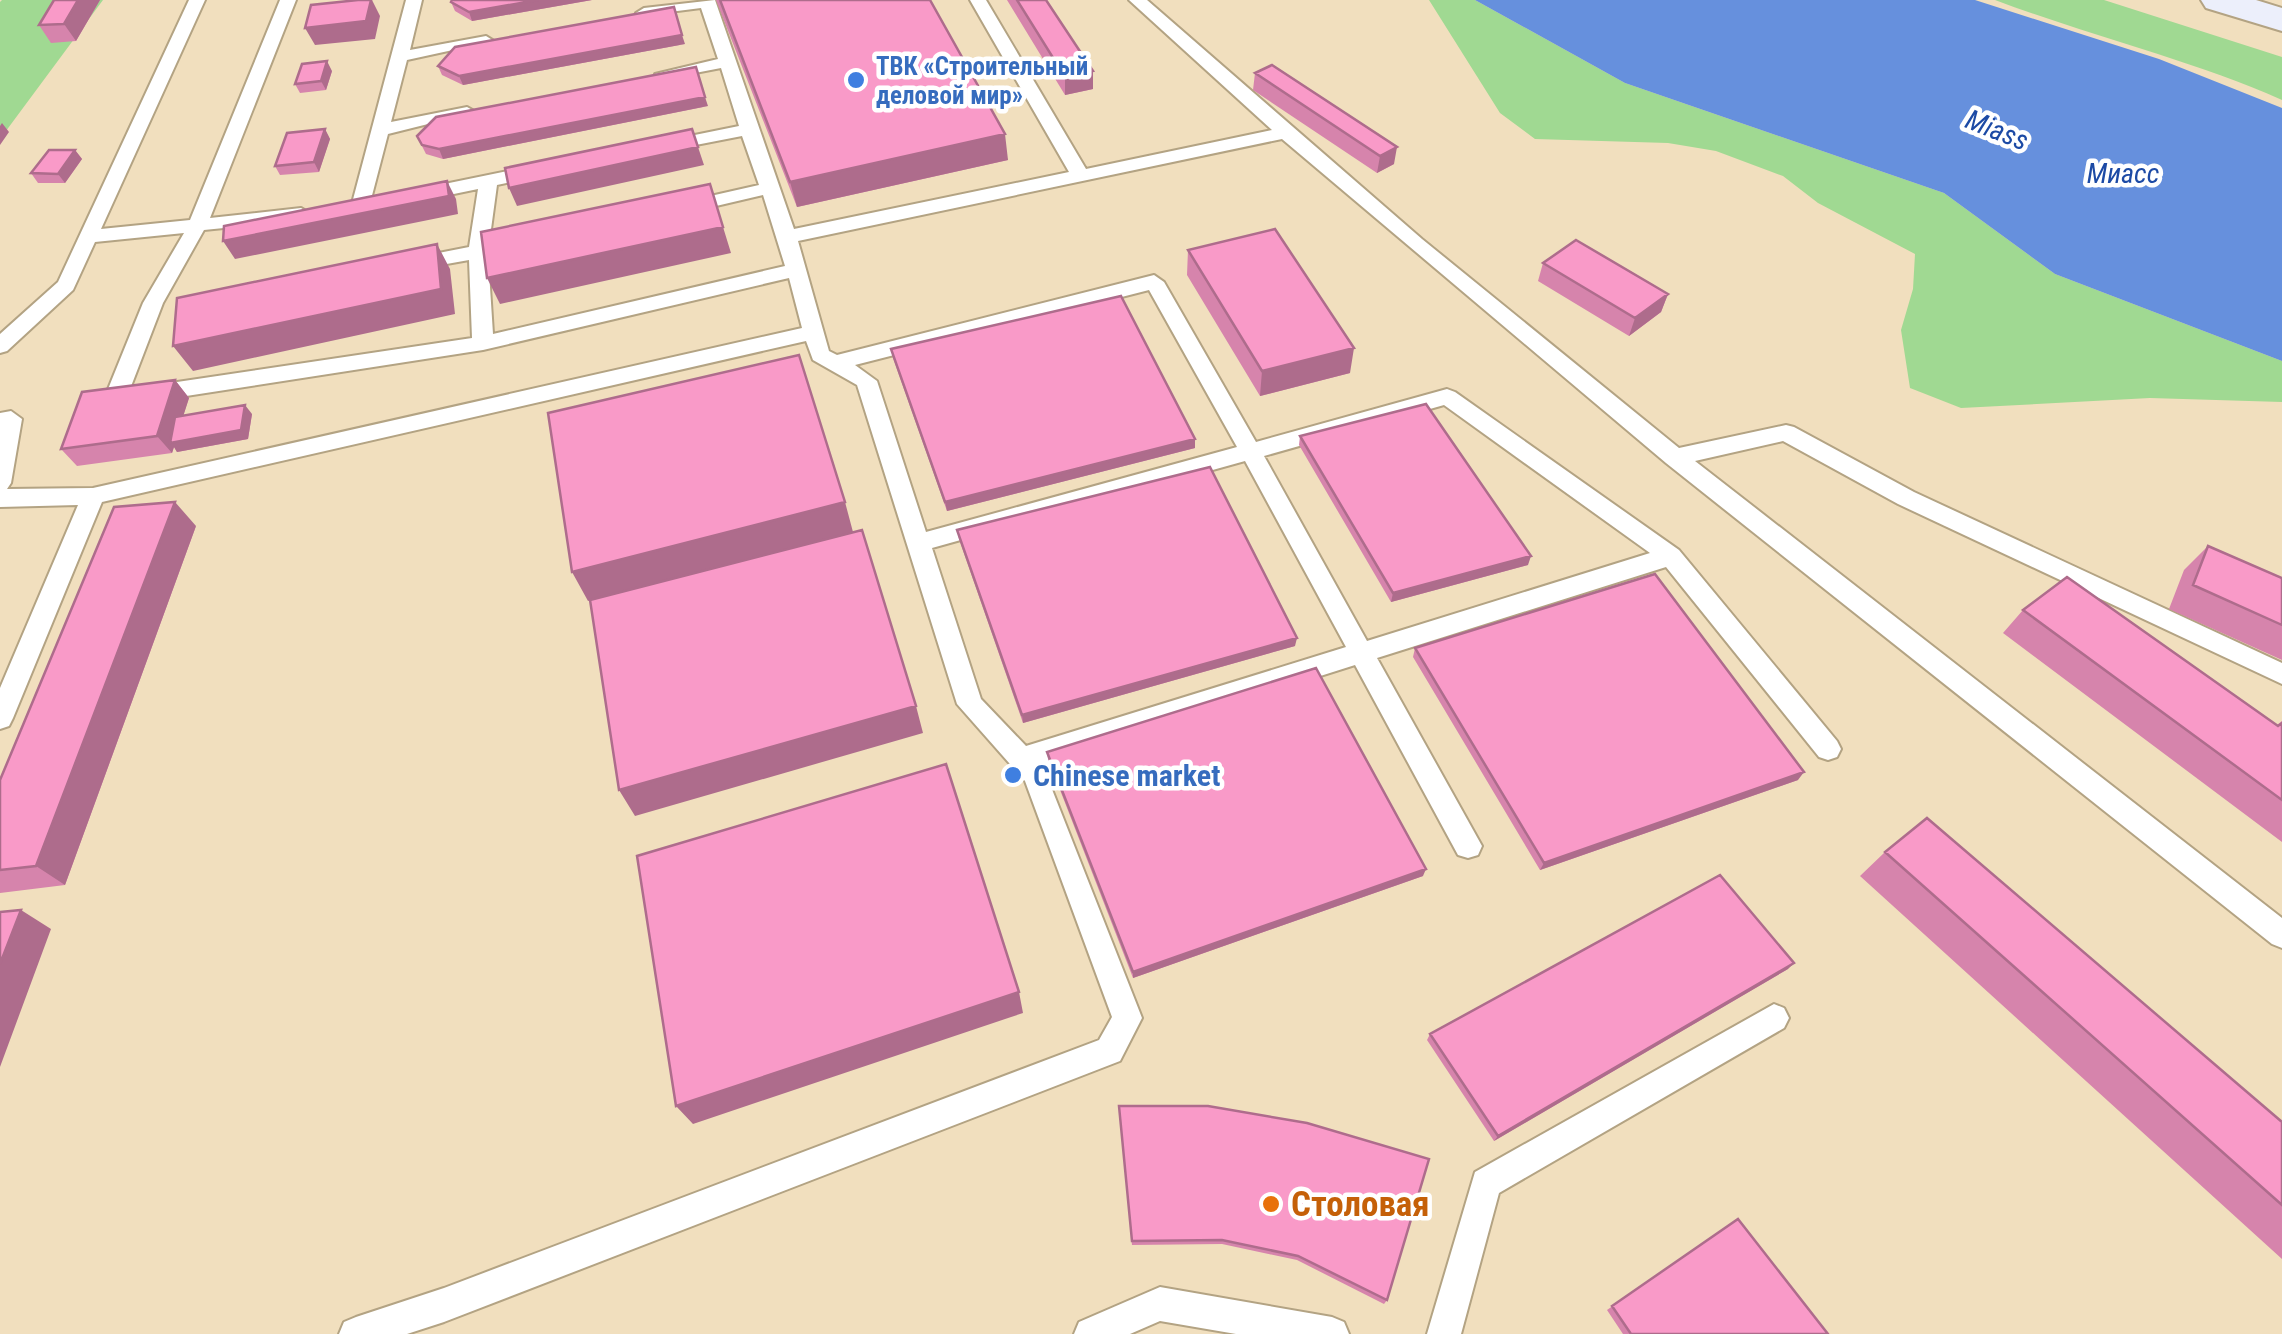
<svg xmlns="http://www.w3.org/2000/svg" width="2282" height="1334" font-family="'Roboto Condensed',sans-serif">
  <rect width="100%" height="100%" fill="#f1dfbe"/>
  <path fill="#a0d992" d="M2 0H103L0 139V2Z
    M1429 0H1475L1625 83 1944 193 2055 274 2282 361V402L2150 398 1961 408 1910 388 1901 330 1913 289 1915 254 1818 203 1783 176 1716 151 1668 143 1535 139 1500 113Z
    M1995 0H2104L2282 57V100C2189 59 2090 36 1995 0Z"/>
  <path fill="#6690dd" d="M1475 0H1975L2159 59 2282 108V361L2055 274 1944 193 1625 83Z"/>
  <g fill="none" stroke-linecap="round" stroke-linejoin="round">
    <g stroke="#b3a383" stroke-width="4">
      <path id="lane" d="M189 0H205L101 229 190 220 280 0H296L210 218 301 208 311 214 301 220 204 230 163 303 130 389 472 338 469 260 413 270 403 264 413 258 469 247 478 189 420 201 411 195 420 189 537 165 544 167V175L497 185 489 244 516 239 526 245 523 249 488 256 493 334 785 266 763 195 682 214 673 208 675 204 759 185 742 136 665 151 656 146 665 141 739 126 721 68 664 79 655 74 718 59 701 8 638 16 636 13 644 8 715 0 794 229 1069 172 970 0H986L1086 169 1272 130 1129 0H1147L1422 239 1679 448 1786 425 1794 427 1914 492 2282 663V684L1898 504 1783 441 1695 461 2282 918V948L2272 944 1666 463 1282 139 798 241 829 351 837 355 1154 275 1164 282 1256 442 1447 389 1455 392 1679 550 1837 741 1841 749 1837 757 1828 760 1819 757 1666 567 1377 658 1482 846 1478 855 1468 858 1458 855 1355 665 1042 764 1142 1018 1120 1061 444 1322 407 1334H339L344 1322 356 1317 444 1288 1099 1040 1112 1017 1025 781 957 704 857 385 813 360 806 341 102 502 13 718 9 726 0 729V688L78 505 0 507V413L11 411 22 419 11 483 7 489 93 488 802 328 789 278 483 350 115 407 107 404 104 399 143 303 184 233 95 242 73 290 7 351 0 353V334L58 282ZM1149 290 1237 447 926 532 877 381 855 365ZM1444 405 1650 553 1367 641 1264 456ZM1245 461 1346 647 1026 746 981 699 932 548Z
        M406 0H422L410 50 486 36 494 41 407 60 391 122 467 107 476 112 388 134 369 207 360 213 351 207Z
        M1774 1004 1784 1008 1789 1018 1784 1028 1499 1193 1461 1334H1427L1475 1172Z
        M1160 1287 1332 1317 1344 1322 1349 1334H1236L1160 1321 1130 1334H1074L1079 1322Z"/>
    </g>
    <g stroke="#b3a383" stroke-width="4">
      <path id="secondary" d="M2201 0H2256L2282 8V31L2206 8Z"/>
    </g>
    <use href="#lane" fill="#fff" fill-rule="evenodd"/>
    <use href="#secondary" fill="#eceffb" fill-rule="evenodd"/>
  </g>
  <path fill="#d684ac" d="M54 0H100L76 41 51 43 39 25Z
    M452 0H592L472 21 455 11 451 2Z
    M716 0H930L1008 160 797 207Z
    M1007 0H1046L1093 71V89L1065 95Z
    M685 44 463 85 442 75 438 66Z
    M332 71 326 90 300 93 295 84Z
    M1255 73 1394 164 1377 173 1253 90Z
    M708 106 443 159 426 154 417 136Z
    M325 129 330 139 319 172 280 175 275 166Z
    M75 150 82 159 65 183H38L31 173Z
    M1188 250 1350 373 1260 396 1187 275Z
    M1543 263 1668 294 1661 312 1629 336 1538 281Z
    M891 349 1195 439V448L947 511 893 358Z
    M175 380 189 398 183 416 252 414 248 439 177 452 174 447 172 453 77 466 61 449Z
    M1300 436 1528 565 1391 602 1299 445Z
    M196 526 65 885 0 893V780Z
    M957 530 1295 646 1023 723 959 539Z
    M2208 546 2282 578V660L2169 609 2184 570Z
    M2023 610 2277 725 2282 721V842L2003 633Z
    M1415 648 1798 780 1540 870 1413 657Z
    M1047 752 1423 876 1133 978 1048 759Z
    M1885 852 2282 1122V1259L1860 876Z
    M1788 969 1494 1141 1427 1040 1430 1034Z
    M1119 1106 1387 1300 1384 1304 1297 1260 1222 1244 1132 1245Z
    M1738 1219 1828 1334H1623L1607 1310Z"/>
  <path fill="#ae6c8c" d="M78 0H100L76 41 64 24Z
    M372 0 380 16 375 39 315 45 305 28Z
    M538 0H592L472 21 469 12Z
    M682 35 685 44 463 85 459 76Z
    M327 61 332 71 326 90 321 81Z
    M1093 71V89L1065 95V77Z
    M705 97 708 106 443 159 439 149Z
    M2 123 9 132 0 145V126Z
    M325 129 330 139 319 172 314 162Z
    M1005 134 1008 160 797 207 790 182Z
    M698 147 704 165 517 206 509 188Z
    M1397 147 1394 164 1377 173 1380 156Z
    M75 150 82 159 65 183 58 174Z
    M447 181 456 199 458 214 235 259 223 241Z
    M723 227 731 253 500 304 487 278Z
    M437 244 450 269 455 314 193 371 173 346Z
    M1668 294 1661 312 1629 336 1635 318Z
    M1354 348 1350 373 1260 396 1262 371Z
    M175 380 189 398 175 442 245 405 252 414 248 439 177 452 174 447 172 453 157 436Z
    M1195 439V448L947 511 945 502Z
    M175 502 196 526 65 885 36 866Z
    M845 502 853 532 588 601 572 572Z
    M1531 556 1528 565 1391 602 1393 593Z
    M1297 638 1295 646 1023 723 1022 715Z
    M916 706 923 733 635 816 619 790Z
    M1804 772 1798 780 1540 870 1544 863Z
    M1426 869 1423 876 1133 978V972Z
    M21 910 51 929 0 1067V964Z
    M1794 963 1788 969 1494 1141 1498 1136Z
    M1019 992 1023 1013 693 1124 676 1106Z"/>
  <path fill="#f99ac8" stroke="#ae6c8c" stroke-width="2.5" d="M54 0H78L64 24 39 25Z
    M358 0H371L366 21 305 28 311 5Z
    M452 0H538L469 12 451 2Z
    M720 0H930L1005 134 790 182Z
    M1017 0H1046L1093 71 1065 77Z
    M674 7 682 35 459 76 438 66 455 47Z
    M327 61 321 81 295 84 302 64Z
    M1272 65 1397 147 1380 156 1255 73Z
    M696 67 705 97 439 149 422 145 417 136 436 117Z
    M325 129 314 162 275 166 287 133Z
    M692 129 698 147 509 188 505 168Z
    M49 150H75L58 174 31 173Z
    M447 181 449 196 223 241 224 226Z
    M710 184 723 227 487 278 481 232Z
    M1275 229 1354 348 1262 371 1188 250Z
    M1576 240 1668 294 1635 318 1543 263Z
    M437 244 441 289 173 346 177 298Z
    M1121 296 1195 439 945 502 891 349Z
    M799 355 845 502 572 572 548 413Z
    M175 380 157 436 61 449 82 392Z
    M1426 404 1531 556 1393 593 1300 436Z
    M245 405 241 430 170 443 175 417Z
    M1210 467 1297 638 1022 715 957 530Z
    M175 502 36 866 0 870V780L114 507Z
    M862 530 916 706 619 790 590 600Z
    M2208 546 2282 578V625L2193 585Z
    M1655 574 1804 772 1544 863 1415 648Z
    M2067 577 2278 726 2282 723V800L2023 610Z
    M1316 668 1426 869 1133 972 1047 752Z
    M946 764 1019 992 676 1106 637 856Z
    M1927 818 2282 1122V1205L1885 852Z
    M1720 875 1794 963 1498 1136 1430 1034Z
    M21 910 0 964V912Z
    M1119 1106H1208L1307 1123 1429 1159 1387 1300 1298 1256 1222 1240 1132 1241Z
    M1738 1219 1828 1334H1631L1612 1306Z"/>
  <g fill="#3f7fe0" stroke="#fff" stroke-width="4">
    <circle cx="856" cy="80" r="10"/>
    <circle cx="1013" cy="775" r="10"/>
  </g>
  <circle fill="#e8710a" stroke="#fff" stroke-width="4" cx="1271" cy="1204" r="10"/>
  <g text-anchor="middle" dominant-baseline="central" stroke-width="9" stroke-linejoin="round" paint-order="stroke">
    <g font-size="25" font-weight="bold" fill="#366cbe" stroke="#fff" text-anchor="start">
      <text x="876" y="66">ТВК «Строительный<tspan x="876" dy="29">деловой мир»</tspan></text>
    </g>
    <g font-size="28" font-style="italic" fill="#1c4aa5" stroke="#fff">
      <text transform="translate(1997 130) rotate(22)">Miass</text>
      <text x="2123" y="173">Миасс</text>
    </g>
    <g font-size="30" font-weight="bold" fill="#366cbe" stroke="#fff" text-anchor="start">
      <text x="1033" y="775">Chinese market</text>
    </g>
    <g font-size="35" font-weight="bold" fill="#c56008" stroke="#fff" text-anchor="start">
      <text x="1291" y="1204">Столовая</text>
    </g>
  </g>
</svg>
